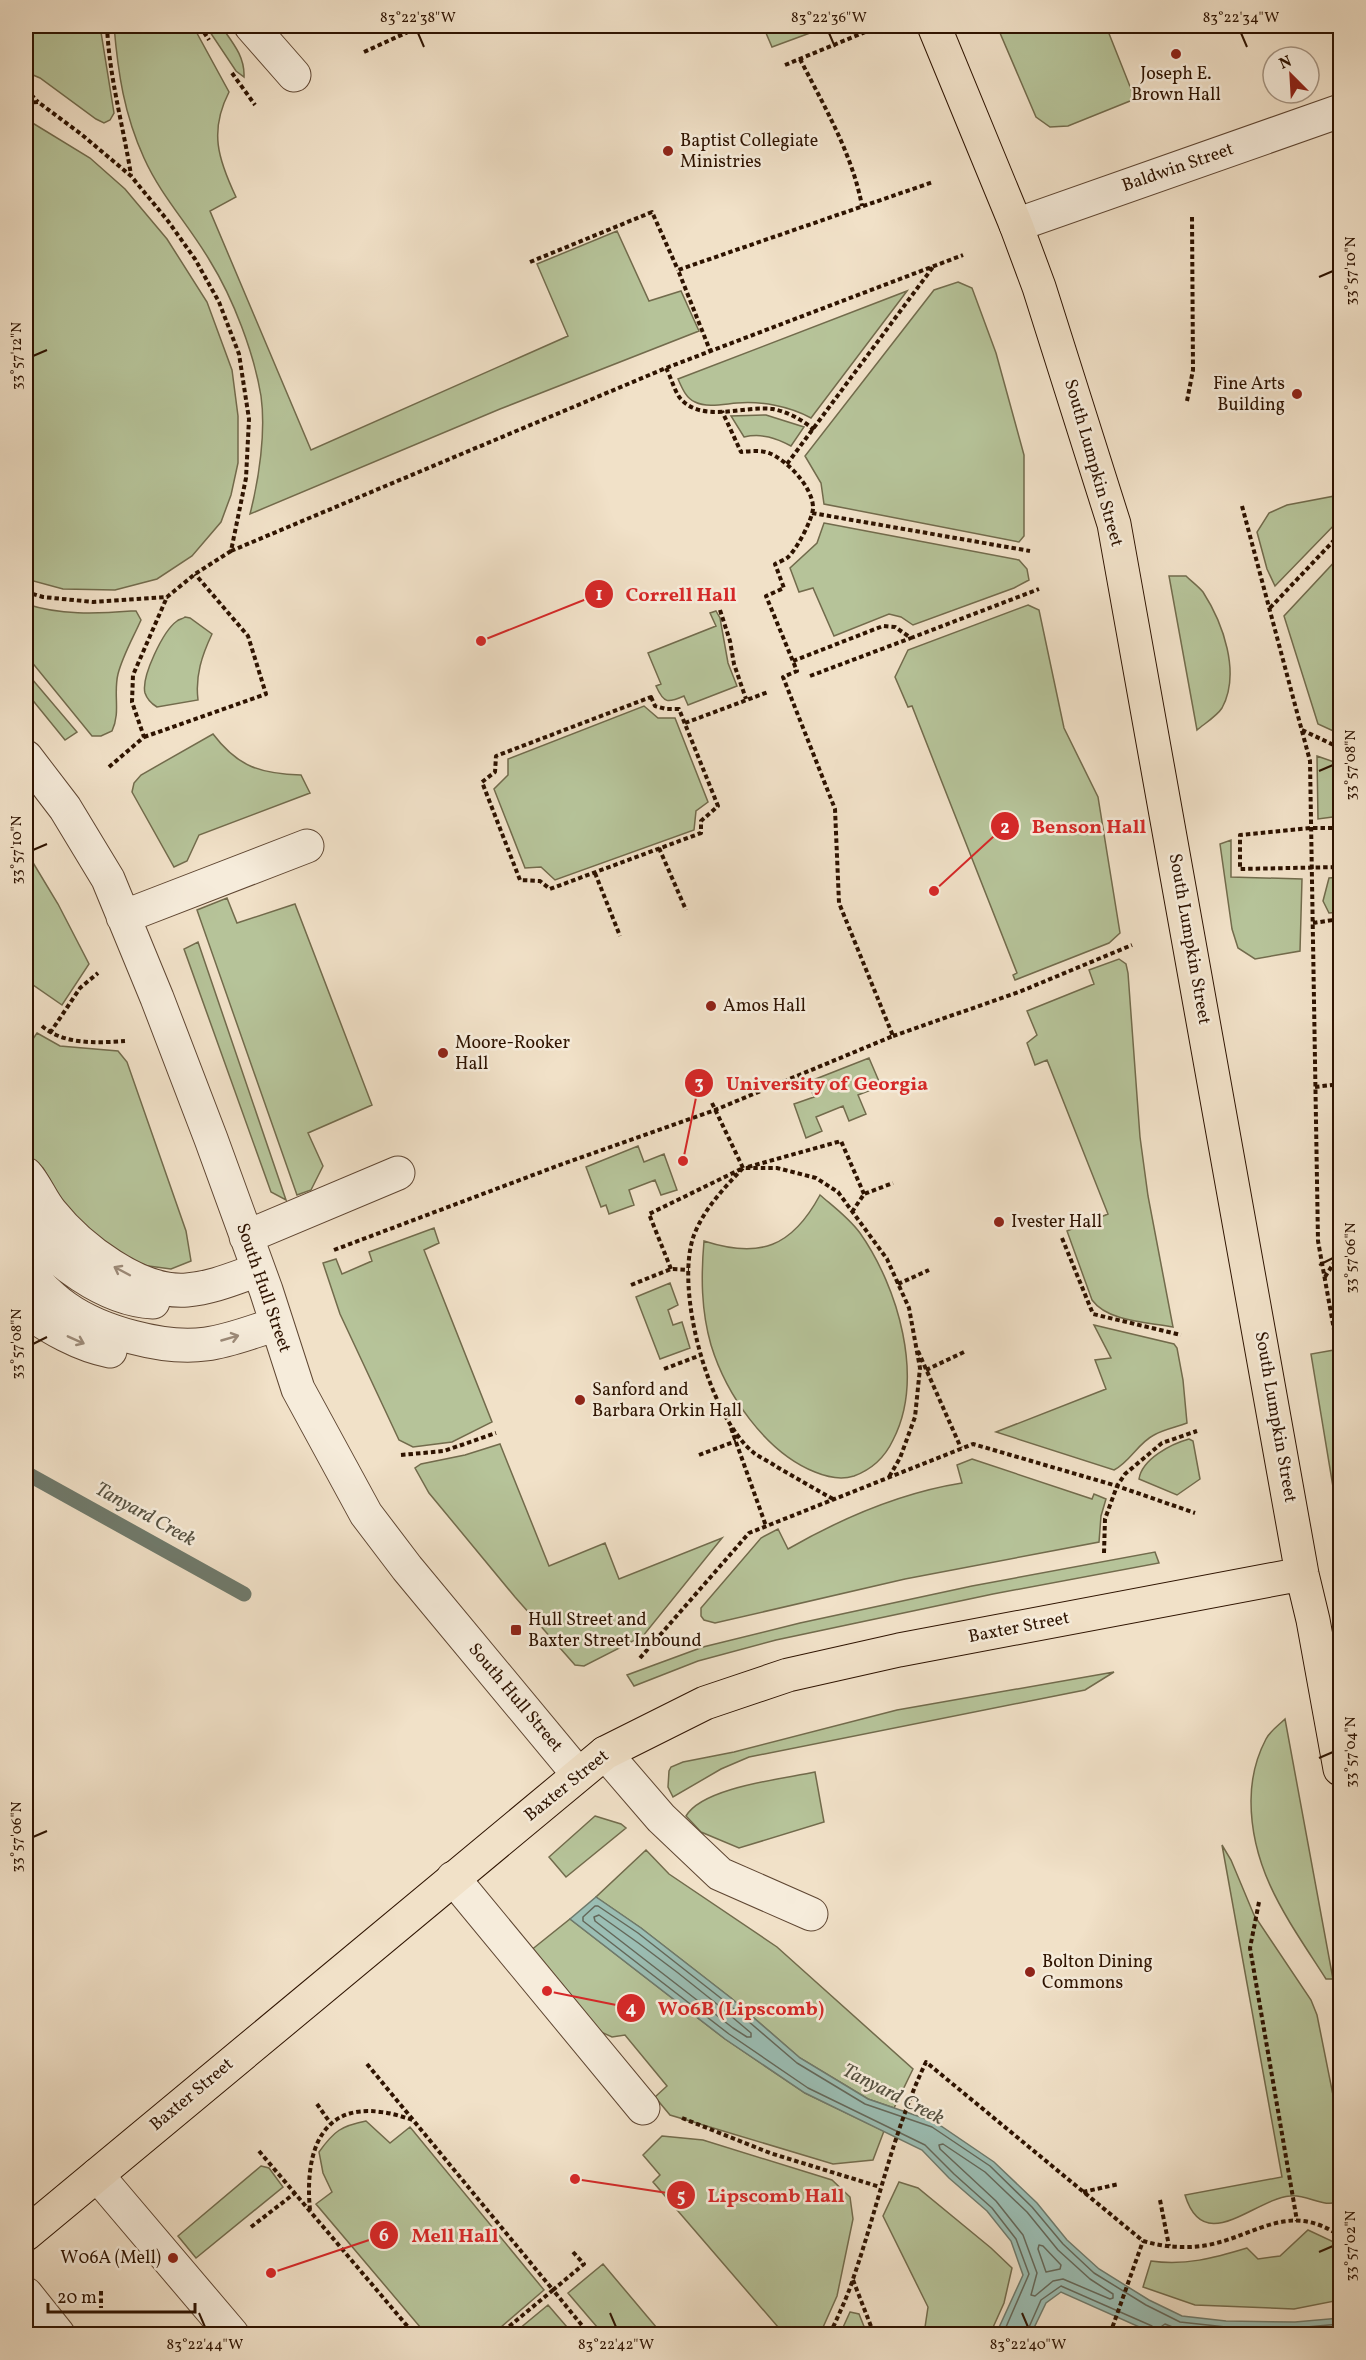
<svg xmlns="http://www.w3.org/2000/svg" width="1366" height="2360" font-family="Vollkorn,serif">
  <rect width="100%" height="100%" fill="#f1e1c8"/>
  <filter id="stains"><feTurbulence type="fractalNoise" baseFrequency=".00333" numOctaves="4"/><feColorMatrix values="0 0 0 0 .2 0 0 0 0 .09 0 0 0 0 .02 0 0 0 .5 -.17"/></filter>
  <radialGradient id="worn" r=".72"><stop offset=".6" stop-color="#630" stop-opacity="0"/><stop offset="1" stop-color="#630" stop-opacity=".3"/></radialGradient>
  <path fill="#b6c399" stroke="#726b4c" stroke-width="1.5" d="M26 26H100L114 113 110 120 104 123 96 119 40 78 26 72Z
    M114 26H193L229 92C209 131 218 159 236 197L210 211 311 450 568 336 537 264 617 231 649 301 681 291 699 331 500 409 250 514C259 479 266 432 261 396 254 353 233 298 210 261 189 225 161 196 144 158 124 114 118 73 114 26Z
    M206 26H221C232 42 245 56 244 77L236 71Z
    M763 26H829L772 47Z
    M997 26H1106L1135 99 1068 126 1050 127 1036 117Z
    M26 119 90 158 125 189 167 239 207 302 232 370 238 416V463L231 495 221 522 192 556 157 579 115 590 63 589 26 579Z
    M958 282 972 288 996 353 1024 455V536L1019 542 824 504 821 483 805 456 934 290Z
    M907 291 811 418C789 406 761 401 737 403 724 404 707 408 695 402 686 398 682 388 678 379Z
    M766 415 804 427 791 446C776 438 762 433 744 437L731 416Z
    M1340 495V519L1275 586 1267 569 1257 532 1269 513 1287 505Z
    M824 523 1019 560 1027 569 1029 580 1014 588 913 625 901 617 889 614 834 636 813 588 799 592 790 568 817 543Z
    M1340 556V734L1318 724 1284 616Z
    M1169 576H1186C1191 581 1198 586 1203 592 1223 623 1241 673 1222 708 1217 716 1204 724 1197 730Z
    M26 604C60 615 95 614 131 611H136L141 620C133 638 123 655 118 674 113 694 121 712 112 731L101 736H92L26 655Z
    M1028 605 1039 610 1064 728 1098 797 1120 933 1109 943 1015 980 1013 975 1017 973 912 706 908 707 895 677 908 650Z
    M716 611 720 618 728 663 737 686 688 705 684 696C668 703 664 704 656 686L661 684 648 653 716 626 710 613Z
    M185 617 190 618 212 634C202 655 195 676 198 700L157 707C152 704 147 699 145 693 141 677 163 631 177 621 179 619 183 619 185 617Z
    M26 672 77 732 65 740 26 692Z
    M644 706 658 718H675L708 802 696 811 694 830 555 880 541 867 525 868 494 789 508 775V759Z
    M213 734C238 767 261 774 301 775L310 793 199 835 187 861 174 867 132 792 134 783 141 775Z
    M1317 756 1340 764V816L1318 819Z
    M1231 840V877L1302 879 1300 951 1255 959 1238 948 1232 929 1220 844Z
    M26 851 58 904 89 964 62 1005 26 980Z
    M1340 877V912L1329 913 1323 901 1329 878Z
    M227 898 237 923 295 904 372 1105 308 1133 323 1166 311 1190 297 1195 197 910Z
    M198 942 286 1200 271 1192 184 949Z
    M1119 959 1126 964 1128 973 1140 1137 1148 1196 1173 1327C1148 1322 1108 1322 1092 1300L1067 1231 1108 1214 1047 1060 1035 1065 1027 1043 1037 1035 1027 1011 1094 984 1089 970Z
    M37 1033 60 1046 118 1051 127 1062 186 1231 191 1261 171 1269 141 1265 99 1239 64 1204 43 1168 26 1156V1049Z
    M869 1058 881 1086 858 1095 866 1114 849 1121 843 1106 816 1117 822 1131 806 1138 794 1104 814 1097 808 1082Z
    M1340 1096V1233H1335V1104Z
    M638 1146 644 1162 664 1154 677 1190 661 1195 655 1180 629 1190 634 1205 609 1214 606 1205 601 1207 586 1167Z
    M820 1195C834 1207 849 1218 860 1233 898 1287 925 1378 893 1440 885 1457 873 1469 854 1476 841 1480 827 1477 815 1472 765 1452 726 1394 711 1345 701 1310 701 1276 704 1241 760 1259 792 1247 820 1195Z
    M434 1228 439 1243 424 1250 492 1422 452 1442 413 1447 399 1440 340 1314 323 1263 336 1259 342 1274 372 1261 369 1252Z
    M670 1283 678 1305 668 1310 673 1325 682 1322 690 1348 660 1359 636 1297Z
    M1094 1325 1174 1344 1177 1348 1183 1380 1187 1423C1177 1427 1164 1429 1154 1435 1138 1443 1130 1462 1114 1470L996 1432 1106 1389 1095 1360 1111 1358Z
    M1340 1349V1529L1311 1354Z
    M1189 1439 1193 1441 1200 1479 1177 1495 1139 1479C1142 1459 1171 1444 1189 1439Z
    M500 1444 549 1566 605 1543 619 1579 722 1538 643 1636 584 1666 575 1665 515 1597 429 1493 415 1468 421 1464 465 1455Z
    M972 1459 1092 1499 1094 1494 1106 1499 1101 1516 1099 1542 905 1579 715 1623 704 1620 701 1616V1608L761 1538 778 1529 788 1549C842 1518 899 1493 962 1483L957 1465Z
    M1155 1552 1159 1563 993 1594 776 1640 698 1661 634 1686 627 1675 703 1647 800 1623 972 1586Z
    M1114 1672 1085 1690 749 1757 721 1769 673 1797 668 1787 669 1771 671 1767 683 1762 734 1752 897 1710Z
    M1285 1719 1333 1979H1326C1289 1921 1251 1872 1251 1801 1251 1780 1256 1758 1266 1739 1270 1731 1279 1725 1285 1719Z
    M815 1772 824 1822 739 1848 701 1832 686 1816C703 1787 783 1779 815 1772Z
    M595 1816 621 1824 626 1828 566 1877 549 1857Z
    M1222 1845 1231 1860 1254 1915 1311 2000 1317 2015 1340 2130V2201C1324 2209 1308 2194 1290 2196 1254 2199 1204 2257 1185 2195L1282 2177Z
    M646 1850 669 1874 777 1947 913 2069 894 2108 868 2099 800 2058 731 1998 641 1928 596 1897Z
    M570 1919 725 2039 805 2093 884 2131 873 2160 833 2164 670 2115 655 2097 667 2086 625 2035 612 2037 601 2032 530 1951Z
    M366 2121 390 2143 410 2127 544 2290 493 2334H426L316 2204 332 2192 323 2173 319 2152C334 2131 341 2126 366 2121Z
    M662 2136 703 2140 832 2180 850 2197 853 2219 837 2296 820 2334H784L653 2182 660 2175 643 2155Z
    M261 2166 269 2168 283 2187 196 2258 178 2236Z
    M899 2182 918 2188 991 2248 1012 2268 1004 2303 990 2334H924L928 2307 883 2216Z
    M1308 2230 1336 2243 1340 2247V2300L1294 2309 1195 2305 1143 2287 1151 2261C1185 2266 1214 2258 1247 2248L1258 2259 1280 2256Z
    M603 2264 662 2334H603L568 2293Z
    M548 2305 573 2334H513Z
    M850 2312 859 2314 867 2334H840Z"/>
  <path fill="#9bbeb4" stroke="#6f7a6c" stroke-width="1.5" d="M596 1897 641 1928 731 1998 800 2058 868 2099 935 2122 994 2162 1037 2203 1067 2240 1099 2269 1149 2300 1182 2316 1226 2321 1295 2322 1340 2318V2334H1155L1061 2292 1046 2303 1031 2334H996L1023 2275 1011 2241 987 2211 949 2178 922 2150 805 2093 725 2039 570 1919Z"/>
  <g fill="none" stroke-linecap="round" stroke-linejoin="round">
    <path stroke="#64685a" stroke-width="1.5" d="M599 1915C651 1951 703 1991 751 2033V2037H747L733 2028 595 1921 594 1917Z
      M943 2144 985 2172 1027 2212 1058 2250 1090 2279 1113 2294V2298L1110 2299 1063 2279 1053 2281 1035 2296 1031 2295 1037 2273 1023 2235 996 2201 940 2149 939 2145Z
      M1039 2245 1043 2246 1061 2265 1060 2269 1046 2272 1038 2249Z
      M1003 2334 1029 2274 1016 2239 992 2208 954 2174 925 2145 808 2088 729 2034 583 1921V1917L595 1906H598L638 1933 727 2003 797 2063 865 2104 932 2127 990 2166 1032 2207 1063 2244 1094 2273 1146 2305 1180 2322 1226 2327 1295 2328 1340 2324
      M1026 2334 1041 2300 1061 2286 1152 2326 1156 2334
      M1163 2334 1162 2326 1165 2324 1180 2330 1221 2334"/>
    <path stroke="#6f7a6c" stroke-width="15" d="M26 1473 244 1594"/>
    <g stroke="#5f4632" stroke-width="35">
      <path id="minor" d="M251 26 294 75
        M1016 225 1340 111
        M26 757 65 808 108 879 157 998 211 1139 266 1290 298 1389 366 1514 407 1568 578 1774
        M123 917 307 846
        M26 1174C36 1185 41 1200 51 1212 79 1247 139 1294 187 1290 212 1288 235 1278 258 1270
        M26 1222C51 1260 106 1300 153 1302
        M246 1237 398 1173
        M26 1271C38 1284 51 1298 66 1308 100 1332 164 1350 206 1344 230 1341 254 1331 277 1324
        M26 1311C51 1328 79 1345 110 1351
        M605 1753 661 1818 720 1874 811 1914
        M453 1878 643 2108
        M97 2175 232 2334
        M26 2294 58 2334"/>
    </g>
    <g stroke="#2e1300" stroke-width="35">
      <path id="major" d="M934 26 1016 225 1039 287 1114 524 1302 1574 1313 1620 1340 1769
        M26 2234 605 1753 705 1703 788 1675 899 1650 1302 1574"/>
    </g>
    <path stroke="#2e1300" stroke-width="4" stroke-dasharray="4.5 3" stroke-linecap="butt" d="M107 26C109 76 123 125 131 175
      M200 26 209 40
      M364 52 421 26
      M800 59C824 106 852 153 862 206
      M785 65 870 30
      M232 73 255 105
      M26 89 38 102
      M26 103 38 102 81 134 131 176 168 221 195 259 219 302 239 354 249 419 246 478 231 551 195 574 167 597 93 602 43 597 26 592
      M530 262 652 212 678 270
      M711 353 678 270 933 182
      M666 368C671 377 674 390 680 398 702 424 744 405 773 409 788 412 803 420 814 430
      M1187 401 1193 370 1192 215
      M787 464 933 267
      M1242 506 1310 761 1318 1241 1340 1363
      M812 513 1030 551
      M231 551 666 368 963 255
      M1270 608 1340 534
      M720 610 730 641 734 664 746 699
      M793 661 883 626 895 627 911 638 1039 589
      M810 676 911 638
      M651 697 655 706 666 709H679L718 806 701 821V833L550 889 540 881 520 880 482 782 495 772 496 756Z
      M685 723 768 692
      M1302 730 1340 748
      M144 737 266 694 248 636 195 574
      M109 767 144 737 132 702 133 675 167 597
      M1340 828H1311L1240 835V869L1340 867
      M659 848 686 910
      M595 873 620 936
      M1313 923 1340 919
      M42 1026C64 1045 97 1043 125 1041
      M50 1033 80 988 98 973
      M893 1036 1019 992 1132 945
      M1315 1087 1340 1084
      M712 1103 743 1168
      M748 1167 841 1141 864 1194
      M852 1212 864 1194 893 1183
      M1062 1238 1093 1314 1181 1335
      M334 1250 565 1163 715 1110 893 1036 839 903 835 809 783 677 797 671 766 596 784 588 775 564C779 562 784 560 787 558 796 551 812 520 813 509 814 488 787 460 769 453 760 450 750 451 741 452L722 411
      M671 1269 649 1214 741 1169
      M1325 1277 1340 1253
      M898 1284 929 1270
      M631 1285 671 1269 689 1270
      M918 1351 961 1448
      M664 1369 701 1355
      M926 1370 964 1352
      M731 1428 766 1526
      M401 1455 444 1451 496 1433
      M699 1455 736 1441
      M833 1499C815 1489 796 1478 777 1467 770 1462 761 1458 754 1453 709 1417 674 1289 694 1235 704 1209 724 1188 743 1168H777L816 1178 838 1192 887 1259 909 1308 920 1368 915 1417 900 1458 889 1477
      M1104 1553 1105 1519 1117 1486 1125 1474 1162 1443 1197 1431
      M640 1658 749 1533 973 1444 1117 1486 1195 1513
      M1259 1902 1250 1948 1297 2221
      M367 2064 553 2290 500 2334
      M317 2104 331 2124
      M682 2118 770 2153 880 2187
      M259 2151 414 2334
      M1083 2192 1119 2184
      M1160 2200 1169 2246
      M310 2210C305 2159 317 2103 381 2112 392 2113 403 2117 413 2120
      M251 2227 295 2193
      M573 2252 584 2264 553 2290 589 2334
      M853 2280 874 2334
      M101 2291V2308
      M830 2334C838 2316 847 2298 853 2279 878 2207 893 2131 926 2062L1143 2241C1164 2247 1186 2249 1208 2245 1258 2235 1289 2201 1340 2236
      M1110 2334 1143 2241"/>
    <use href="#minor" stroke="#f6ecdb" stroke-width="33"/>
    <use href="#major" stroke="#f1e1c8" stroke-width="33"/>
  </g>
  <defs><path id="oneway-shaft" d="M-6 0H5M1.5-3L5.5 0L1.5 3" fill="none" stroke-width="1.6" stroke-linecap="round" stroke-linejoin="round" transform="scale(1.5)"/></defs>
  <g stroke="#9c8a78">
    <use href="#oneway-shaft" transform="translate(122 1271) rotate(-152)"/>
    <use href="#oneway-shaft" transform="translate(230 1338) rotate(-16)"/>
    <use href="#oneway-shaft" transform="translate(76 1340) rotate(24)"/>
  </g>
  <path fill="none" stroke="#2e1300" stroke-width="2" d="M418 33 424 47M829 33 835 47M1241 33 1247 47M1319 277 1333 271M33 356 47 350M1319 771 1333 765M33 850 47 844M1319 1265 1333 1258M33 1344 47 1337M1319 1758 1333 1752M33 1837 47 1831M1319 2252 1333 2246M199 2313 205 2327M610 2313 616 2327M1022 2313 1028 2327"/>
  <g fill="#8f2418" stroke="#f6ecdb" stroke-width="2">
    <circle cx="1176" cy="54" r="6"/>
    <circle cx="668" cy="151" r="6"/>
    <circle cx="1297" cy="394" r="6"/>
    <circle cx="711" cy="1006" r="6"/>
    <circle cx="443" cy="1053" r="6"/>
    <circle cx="999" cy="1222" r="6"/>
    <circle cx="580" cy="1400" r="6"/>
    <rect x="510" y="1624" width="12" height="12" rx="3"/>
    <circle cx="1030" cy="1972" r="6"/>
    <circle cx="173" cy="2258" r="6"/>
  </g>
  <g text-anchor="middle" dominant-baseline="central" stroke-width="5" stroke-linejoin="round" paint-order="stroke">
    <g font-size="18" fill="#2e1300" stroke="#f6ecdb" text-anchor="start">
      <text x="1176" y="74" text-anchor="middle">Joseph E.<tspan x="1176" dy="21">Brown Hall</tspan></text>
      <text x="680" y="141">Baptist Collegiate<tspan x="680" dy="21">Ministries</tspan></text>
      <text x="1285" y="384" text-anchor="end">Fine Arts<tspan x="1285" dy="21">Building</tspan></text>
      <text x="723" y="1006">Amos Hall</text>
      <text x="455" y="1043">Moore-Rooker<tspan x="455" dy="21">Hall</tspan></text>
      <text x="1011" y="1222">Ivester Hall</text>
      <text x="592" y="1390">Sanford and<tspan x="592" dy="21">Barbara Orkin Hall</tspan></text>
      <text x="528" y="1620">Hull Street and<tspan x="528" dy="21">Baxter Street Inbound</tspan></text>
      <text x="1042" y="1962">Bolton Dining<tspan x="1042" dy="21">Commons</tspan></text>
      <text x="161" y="2258" text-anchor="end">W06A (Mell)</text>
    </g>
    <g font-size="18" fill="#2e1300" stroke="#f6ecdb">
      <text transform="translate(1178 168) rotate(-19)">Baldwin Street</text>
      <text transform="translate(1093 463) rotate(74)">South Lumpkin Street</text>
      <text transform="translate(1189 939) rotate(80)">South Lumpkin Street</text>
      <text transform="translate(263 1288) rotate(71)">South Hull Street</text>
      <text transform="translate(1275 1417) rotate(80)">South Lumpkin Street</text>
      <text transform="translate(1019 1628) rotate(-11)">Baxter Street</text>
      <text transform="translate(515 1698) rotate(50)">South Hull Street</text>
      <text transform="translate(567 1786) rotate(-39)">Baxter Street</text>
      <text transform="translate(192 2095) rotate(-40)">Baxter Street</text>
    </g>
    <g font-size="20" font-style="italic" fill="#544f3f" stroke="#f6ecdb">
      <text transform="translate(145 1515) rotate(29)">Tanyard Creek</text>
      <text transform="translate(893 2095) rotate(27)">Tanyard Creek</text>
    </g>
  </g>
  <path fill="none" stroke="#d62828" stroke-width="2" d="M481 641L599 594M934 891L1005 826M683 1161L699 1083M547 1991L631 2008M575 2179L681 2195M271 2273L384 2235"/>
  <g fill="#d62828" stroke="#f6ecdb" stroke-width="2">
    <circle cx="481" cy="641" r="6"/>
    <circle cx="934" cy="891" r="6"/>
    <circle cx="683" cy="1161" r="6"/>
    <circle cx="547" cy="1991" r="6"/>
    <circle cx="575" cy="2179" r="6"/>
    <circle cx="271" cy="2273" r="6"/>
    <circle cx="599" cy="594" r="15"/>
    <circle cx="1005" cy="826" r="15"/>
    <circle cx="699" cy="1083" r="15"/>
    <circle cx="631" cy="2008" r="15"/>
    <circle cx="681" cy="2195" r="15"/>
    <circle cx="384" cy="2235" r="15"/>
  </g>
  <g font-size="18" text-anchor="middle" font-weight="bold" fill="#fff">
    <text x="599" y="600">1</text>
    <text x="1005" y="833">2</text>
    <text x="699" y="1089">3</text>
    <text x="631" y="2014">4</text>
    <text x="681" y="2202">5</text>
    <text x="384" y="2241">6</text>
  </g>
  <g font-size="20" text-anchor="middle" font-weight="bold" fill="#d62828" stroke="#f6ecdb" stroke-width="5" stroke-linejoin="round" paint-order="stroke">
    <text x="681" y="601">Correll Hall</text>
    <text x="1089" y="833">Benson Hall</text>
    <text x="827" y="1090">University of Georgia</text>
    <text x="741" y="2015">W06B (Lipscomb)</text>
    <text x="776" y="2202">Lipscomb Hall</text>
    <text x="455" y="2242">Mell Hall</text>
  </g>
  <rect width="1366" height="2360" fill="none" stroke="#f1e1c8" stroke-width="66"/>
  <g transform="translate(1291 75) rotate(336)"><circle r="28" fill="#f6ecdb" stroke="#a69583" stroke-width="1.5"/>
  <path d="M0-4.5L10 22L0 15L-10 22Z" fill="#8f2418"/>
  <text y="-9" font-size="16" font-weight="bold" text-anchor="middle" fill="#2e1300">N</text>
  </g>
  <path d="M48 2303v9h147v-9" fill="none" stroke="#2e1300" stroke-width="3"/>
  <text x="57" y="2303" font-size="18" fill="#2e1300" stroke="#f6ecdb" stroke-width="4.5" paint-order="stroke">20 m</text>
  <rect x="33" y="33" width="1300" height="2294" fill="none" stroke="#2e1300" stroke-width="2"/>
  <g font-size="15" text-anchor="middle" fill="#2e1300">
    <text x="418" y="22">83°22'38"W</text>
    <text x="829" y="22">83°22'36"W</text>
    <text x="1241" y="22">83°22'34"W</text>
    <text transform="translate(1350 271) rotate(-90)" y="5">33°57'10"N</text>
    <text transform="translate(16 356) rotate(-90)" y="5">33°57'12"N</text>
    <text transform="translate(1350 765) rotate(-90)" y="5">33°57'08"N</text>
    <text transform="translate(16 850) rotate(-90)" y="5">33°57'10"N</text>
    <text transform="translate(1350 1258) rotate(-90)" y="5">33°57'06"N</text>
    <text transform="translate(16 1344) rotate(-90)" y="5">33°57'08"N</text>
    <text transform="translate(1350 1752) rotate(-90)" y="5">33°57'04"N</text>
    <text transform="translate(16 1837) rotate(-90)" y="5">33°57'06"N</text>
    <text transform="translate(1350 2246) rotate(-90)" y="5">33°57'02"N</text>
    <text x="205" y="2349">83°22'44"W</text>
    <text x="616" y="2349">83°22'42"W</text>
    <text x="1028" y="2349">83°22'40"W</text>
  </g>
  <rect width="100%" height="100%" filter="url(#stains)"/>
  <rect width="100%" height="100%" fill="url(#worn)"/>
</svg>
